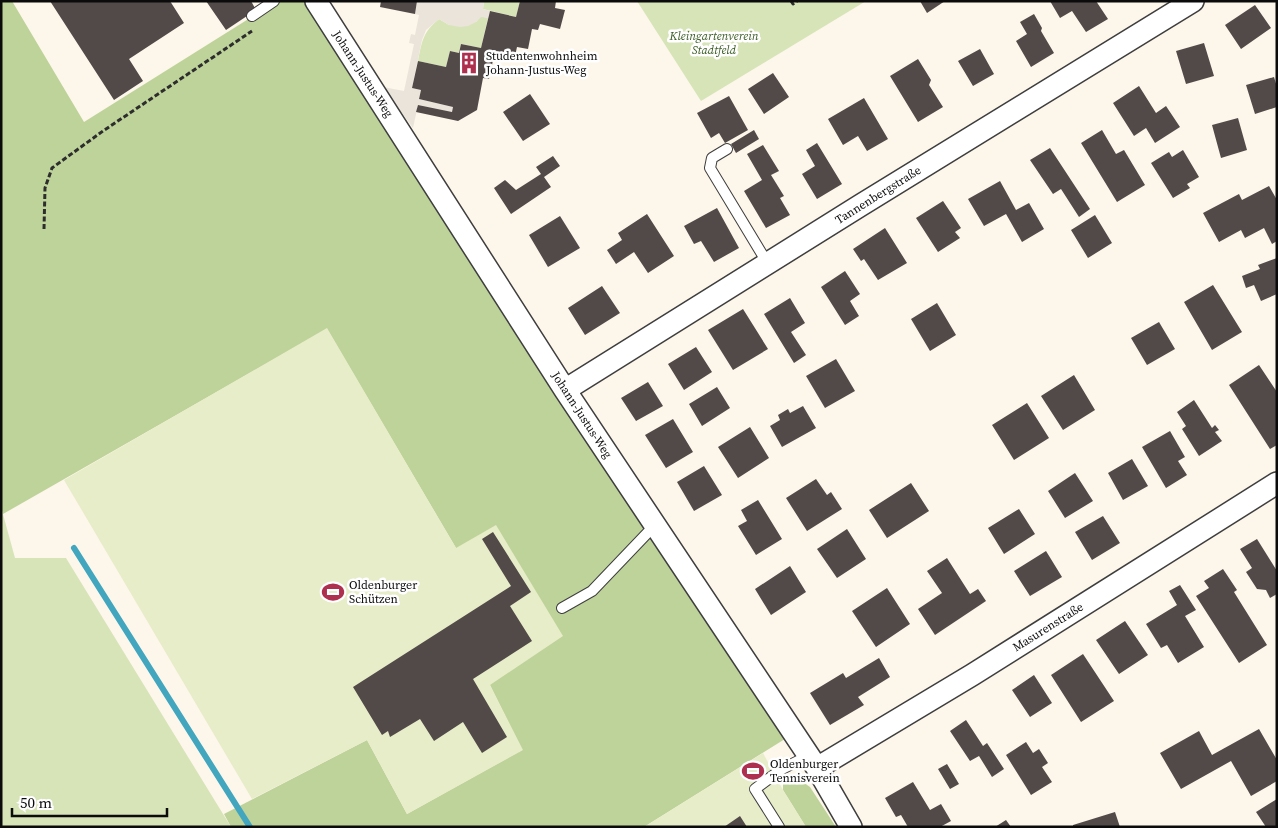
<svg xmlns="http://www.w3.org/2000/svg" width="1278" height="828" font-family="'Source Serif 4',serif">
  <rect width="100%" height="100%" fill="#fdf6ea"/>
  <path fill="#d7e4b8" d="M484 1H520L516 17 483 9Z
    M637 1H866L701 101Z
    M481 16 488 18 481 48 461 44 459 53 450 51 446 67 418 61C422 41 423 32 439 19L449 25 476 22Z
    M1 507 15 558H66L231 827H1Z"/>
  <path fill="#bed399" d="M1 1H12L84 122 277 1H313L793 734 644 827H231L224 814 367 740 407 814 522 750 490 685 456 548 327 329 3 514 1 507Z
    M791 774 810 787 836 827H806L783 790V779Z"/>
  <path fill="#e7ecc9" d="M327 328 456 548 496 525 563 636 490 685 523 750 407 814 367 740 252 799 64 480Z
    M763 753 783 790 806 827H644Z"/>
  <path fill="#ebe4db" d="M417 1H484L483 9 490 11 488 18 481 17 476 22 468 26 460 27 449 25 439 19 426 30 422 40 412 88 421 90 419 99 453 107 452 112 418 105 413 128 383 87 404 91 414 44 409 43 411 34 415 35 419 15 415 14Z"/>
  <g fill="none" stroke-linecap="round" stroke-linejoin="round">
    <path stroke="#42a6bf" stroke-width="6" d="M74 548 250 827"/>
  </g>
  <path fill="#524a48" d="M50 1H170L184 23 129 59 143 81 114 100Z
    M206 1H251L256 10 226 30Z
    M381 1H417L415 14 380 7Z
    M520 1H556L555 8 565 10 560 29 540 24 538 30 532 29 528 49 517 47 515 56 495 51 489 79 483 78 477 110 458 121 416 112 418 105 452 112 453 107 419 99 421 90 412 88 418 61 446 67 450 51 459 53 461 44 481 48 490 11 516 17Z
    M920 1H945L927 13Z
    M1050 1H1096L1108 19 1086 32 1072 11 1060 18Z
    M1255 5 1271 28 1241 49 1225 25Z
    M1034 14 1042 28 1041 31 1054 53 1031 67 1016 41 1027 34 1020 22Z
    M1204 43 1214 76 1186 84 1176 51Z
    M980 49 994 74 973 86 958 61Z
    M918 59 931 80 929 85 943 107 918 122 890 76Z
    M773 73 789 97 764 114 748 89Z
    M1274 77 1277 87V107L1255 114 1246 85Z
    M1139 86 1156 113 1166 106 1180 127 1155 143 1146 128 1134 136 1113 103Z
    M530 94 550 124 523 141 503 112Z
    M729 96 748 130 725 143 719 133 711 138 697 113Z
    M864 98 888 139 867 151 858 136 843 145 828 119Z
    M1238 118 1247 150 1221 158 1212 125Z
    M754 130 759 139 736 153 731 144Z
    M1102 130 1116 154 1124 150 1145 185 1117 202 1081 143Z
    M817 143 842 184 817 199 802 174 815 166 806 150Z
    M763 145 779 171 771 175 784 196 780 198 790 215 766 228 744 191 762 180 747 154Z
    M1050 148 1090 209 1079 217 1061 189 1053 194 1030 160Z
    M1183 150 1199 177 1187 184 1190 188 1173 198 1151 163 1169 152 1172 157Z
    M553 156 560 166 544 177 551 187 511 214 494 188 505 180 516 190 541 174 536 167Z
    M1000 181 1016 210 1029 203 1044 229 1022 242 1006 214 984 226 968 199Z
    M1269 186 1277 200V241L1272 244 1264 228 1245 238 1241 230 1219 242 1203 213 1239 194 1242 200Z
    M943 201 961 228 955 232 960 238 938 252 916 218Z
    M717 208 739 248 714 262 701 241 694 244 684 226Z
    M647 214 674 256 648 273 634 252 616 264 607 250 622 240 618 233Z
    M1095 215 1112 243 1088 258 1071 230Z
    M560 216 580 248 548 267 529 235Z
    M885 228 907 263 878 280 864 259 861 261 853 249Z
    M1277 258V294L1261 301 1254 285 1246 288 1242 276 1260 269 1258 265Z
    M845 271 860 294 850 301 859 316 845 325 821 287Z
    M1213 285 1242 332 1212 350 1184 302Z
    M602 286 620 313 585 335 568 308Z
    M790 298 805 323 791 332 806 355 794 363 764 314Z
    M937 303 956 335 930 351 911 319Z
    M743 309 768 349 733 370 708 330Z
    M1159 322 1175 349 1147 365 1131 338Z
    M696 347 712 372 684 390 668 364Z
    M836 359 855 391 825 408 806 376Z
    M1259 365 1277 392V445L1270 449 1229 385Z
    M1074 375 1095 410 1063 430 1041 396Z
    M648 382 663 406 636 421 621 398Z
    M717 387 730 408 702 426 689 404Z
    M1194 400 1212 428 1215 425 1219 430 1215 432 1222 441 1199 456 1182 429 1186 426 1177 412Z
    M1027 403 1049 438 1014 460 992 425Z
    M803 406 816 428 782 447 770 426 780 420 778 415 788 409 790 413Z
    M673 419 693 452 666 468 645 435Z
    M750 427 769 458 738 478 718 447Z
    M1170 431 1185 457 1178 461 1187 475 1166 488 1142 447Z
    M1132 459 1148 486 1123 500 1108 473Z
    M704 466 722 495 694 511 677 482Z
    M1075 473 1093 501 1065 518 1048 491Z
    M816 479 827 495 831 492 842 509 807 531 786 498Z
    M911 483 929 511 887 538 869 510Z
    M758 500 782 539 756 555 738 526 747 521 741 510Z
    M1019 509 1035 534 1004 554 988 528Z
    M1103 516 1120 543 1092 560 1075 532Z
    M847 529 866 559 837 578 817 549Z
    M493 532 531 592 510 606 532 641 473 679 507 737 482 753 463 722 434 741 420 719 390 737 388 731 382 735 353 687 511 586 482 539Z
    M1257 539 1277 571V594L1270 598 1266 590 1257 589 1246 572 1252 568 1240 549Z
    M1046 551 1062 577 1030 596 1014 571Z
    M947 558 970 594 978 589 986 601 935 635 918 609 942 593 927 571Z
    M790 566 806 592 771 615 755 589Z
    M1223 569 1237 590 1234 592 1267 645 1239 663 1196 596 1209 588 1204 581Z
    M1180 585 1196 610 1185 616 1204 647 1178 663 1167 645 1161 648 1146 624 1177 605 1169 591Z
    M887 588 910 624 876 647 852 611Z
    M1125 621 1148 655 1119 674 1096 640Z
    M1083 654 1114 701 1081 722 1051 675Z
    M879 658 890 677 858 697 864 705 830 725 810 693 843 673 846 678Z
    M1034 675 1052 703 1030 717 1012 690Z
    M966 720 983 746 987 743 1004 769 992 777 979 756 970 761 950 731Z
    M1259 729 1277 760V781L1251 796 1231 761 1181 789 1160 753 1199 731 1212 755Z
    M1026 742 1033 753 1039 749 1048 763 1042 767 1052 782 1031 795 1006 755Z
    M947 764 959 784 950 789 938 769Z
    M913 782 930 810 941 804 951 821 940 827H908L901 815 896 817 885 798Z
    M1277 799V827H1266L1256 812Z
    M1115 812 1120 827H1073V825Z
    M740 816 747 827H724Z
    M1006 820 1011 827H995Z"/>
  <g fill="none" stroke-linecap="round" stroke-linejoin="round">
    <g stroke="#3e3e3e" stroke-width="12">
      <path id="service" d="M252 16 274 1
        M727 149 712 158 710 168 768 264
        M562 608 592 591 655 525
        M779 827 755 789 782 769 808 756"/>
    </g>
    <g stroke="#3e3e3e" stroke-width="24">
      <path id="minor" d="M316 1 565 390 817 768 851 827
        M565 390 861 205 1193 1
        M817 768 972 675 1277 483"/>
    </g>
    <path stroke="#2d2d2d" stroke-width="3" stroke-dasharray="5 2.5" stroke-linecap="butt" d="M791 1 793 4 797 1
      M44 229 45 188 52 168 103 131 252 31"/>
    <use href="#service" stroke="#fff" stroke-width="10"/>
    <use href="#minor" stroke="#fff" stroke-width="21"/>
  </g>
  <defs>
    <g id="building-bare" transform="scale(1.725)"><path d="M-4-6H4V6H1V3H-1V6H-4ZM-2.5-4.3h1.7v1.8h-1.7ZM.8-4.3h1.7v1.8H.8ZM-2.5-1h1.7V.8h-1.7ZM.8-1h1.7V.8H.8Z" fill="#ad314f" stroke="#fff" stroke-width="2.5" paint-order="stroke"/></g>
    <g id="stadium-bare" transform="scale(1.725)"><path d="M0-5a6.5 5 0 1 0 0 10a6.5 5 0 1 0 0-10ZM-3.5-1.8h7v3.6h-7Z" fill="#ad314f" stroke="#fff" stroke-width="2.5" paint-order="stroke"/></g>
  </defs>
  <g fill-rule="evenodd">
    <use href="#building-bare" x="469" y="63"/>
    <use href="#stadium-bare" x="333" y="592"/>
    <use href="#stadium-bare" x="753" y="771"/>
  </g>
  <g text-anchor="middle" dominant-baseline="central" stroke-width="5" stroke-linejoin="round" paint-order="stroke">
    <g font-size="12" font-style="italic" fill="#395b22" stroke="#fff">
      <text x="714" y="36">Kleingartenverein<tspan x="714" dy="14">Stadtfeld</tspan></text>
    </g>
    <g font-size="12" fill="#0b0b0b" stroke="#fff" text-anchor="start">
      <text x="486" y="56">Studentenwohnheim<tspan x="486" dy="14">Johann-Justus-Weg</tspan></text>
      <text x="349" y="585">Oldenburger<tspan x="349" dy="14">Schützen</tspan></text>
      <text x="770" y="764">Oldenburger<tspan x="770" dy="14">Tennisverein</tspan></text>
    </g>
    <g font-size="12" fill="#0b0b0b" stroke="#fff">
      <text transform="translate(363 74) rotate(57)">Johann-Justus-Weg</text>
      <text transform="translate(878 195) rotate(-32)">Tannenbergstraße</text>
      <text transform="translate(582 415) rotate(57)">Johann-Justus-Weg</text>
      <text transform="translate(1048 627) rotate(-32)">Masurenstraße</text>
    </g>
  </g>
  <rect width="1278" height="828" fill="none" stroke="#0b0b0b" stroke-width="5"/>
  <path d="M12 808v8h155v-8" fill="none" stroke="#0b0b0b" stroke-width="2.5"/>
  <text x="20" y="808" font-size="15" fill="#0b0b0b" stroke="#ffffff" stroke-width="4" paint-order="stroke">50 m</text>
</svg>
